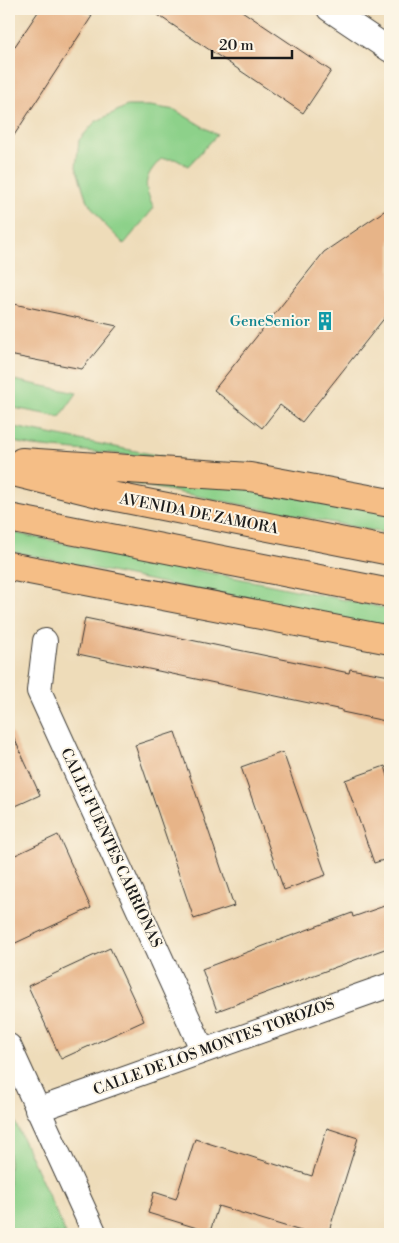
<svg xmlns="http://www.w3.org/2000/svg" width="399" height="1243" font-family="'Libre Bodoni',serif">
  <rect width="100%" height="100%" fill="#fcf5e5"/>
  <filter id="ink" filterUnits="userSpaceOnUse"><feTurbulence type="fractalNoise" baseFrequency=".02" numOctaves="2"/><feDisplacementMap in="SourceGraphic" scale="10" xChannelSelector="R" yChannelSelector="G"/><feConvolveMatrix kernelMatrix="1 2 1 2 8 2 1 2 1" color-interpolation-filters="sRGB"/></filter>
  <filter id="wash" filterUnits="userSpaceOnUse"><feTurbulence type="fractalNoise" baseFrequency=".0096" numOctaves="4" result="noise"/><feDisplacementMap in="SourceGraphic" scale="20" xChannelSelector="R" yChannelSelector="G"/><feGaussianBlur stdDeviation="1.12" result="paint"/><feColorMatrix in="noise" values="0 0 0 0 0 0 0 0 0 0 0 0 0 0 0 0 0 1.4 0 .05"/><feComposite in="paint" operator="in"/></filter>
  <g filter="url(#wash)">
    <rect width="100%" height="100%" fill="#eedcb9"/>
    <path fill="#8dd18a" stroke="#547653" d="M127 106H150L175 110 217 135 188 166 175 159H161C143 178 143 185 154 208L124 244 105 225 87 201 76 167 79 140 95 122Z
      M9 379 77 393 60 417 9 407Z
      M9 426 181 460 33 446 9 441Z
      M85 474 264 490 390 513V534Z
      M9 532 390 609V630L9 551Z
      M9 1109 66 1234H9Z"/>
    <g id="blocks">
      <path fill="#e7b488" d="M40 9H75L92 16 9 143V55Z
        M149 9H239L331 71 303 113Z
        M390 207V311L302 422 280 405 262 428 214 390 324 252Z
        M9 303 117 326 82 369 9 355Z
        M85 618 349 673 350 669 390 676V722L342 712V710L78 654Z
        M9 727 40 795 9 809Z
        M175 732 234 906 194 919 135 745Z
        M283 752 326 875 284 890 241 767Z
        M385 766 390 783V858L374 863 345 780Z
        M58 835 91 908 9 946V858Z
        M390 904V947L217 1011 202 969 352 913 353 917Z
        M110 948 144 1021 61 1059 28 986Z
        M327 1128 358 1138 328 1234H311L218 1206 210 1232 148 1213 154 1192 176 1199 195 1139 312 1176Z"/>
    </g>
  </g>
  <g filter="url(#ink)">
    <use href="#blocks" fill-opacity="0" stroke="#3c3934" stroke-width="1"/>
    <g fill="none" stroke-linecap="round" stroke-linejoin="round">
      <g stroke="#3c3934" stroke-width="26">
        <path id="minor" d="M329 9 390 50
          M45 641 39 691 203 1051
          M9 1046 95 1234
          M37 1110 390 985"/>
      </g>
      <g stroke="#3c3934" stroke-width="30">
        <path id="trunk" d="M22 462 250 477 390 503
          M9 471 106 495 390 551
          M9 518 390 593
          M9 566 390 640"/>
      </g>
      <use href="#minor" stroke="#fff" stroke-width="24"/>
      <use href="#trunk" stroke="#f5be86" stroke-width="28"/>
    </g>
  </g>
  <defs>
    <g id="building-bare" transform="scale(1.5)"><path d="M-4-6H4V6H1V3H-1V6H-4ZM-2.5-4.3h1.7v1.8h-1.7ZM.8-4.3h1.7v1.8H.8ZM-2.5-1h1.7V.8h-1.7ZM.8-1h1.7V.8H.8Z" fill="#0f9aa8" stroke="#fcf5e5" stroke-width="2.5" paint-order="stroke"/></g>
  </defs>
  <g fill-rule="evenodd">
    <use href="#building-bare" x="325" y="321"/>
  </g>
  <g text-anchor="middle" dominant-baseline="central" stroke-width="4" stroke-linejoin="round" paint-order="stroke">
    <g font-size="15" fill="#0d838f" stroke="#fcf5e5" text-anchor="end">
      <text x="310" y="321">GeneSenior</text>
    </g>
    <g font-size="15" fill="#1c1c1c" stroke="#fcf5e5">
      <text transform="translate(199 514) rotate(11)">AVENIDA DE ZAMORA</text>
      <text transform="translate(111 848) rotate(65)">CALLE FUENTES CARRIONAS</text>
      <text transform="translate(214 1047) rotate(-20)">CALLE DE LOS MONTES TOROZOS</text>
    </g>
  </g>
  <rect width="399" height="1243" fill="none" stroke="#fcf5e5" stroke-width="30"/>
  <path d="M212 50v8h80v-8" fill="none" stroke="#1c1c1c" stroke-width="2.5"/>
  <text x="219" y="50" font-size="15" fill="#1c1c1c" stroke="#fcf5e5" stroke-width="4" paint-order="stroke">20 m</text>
</svg>
